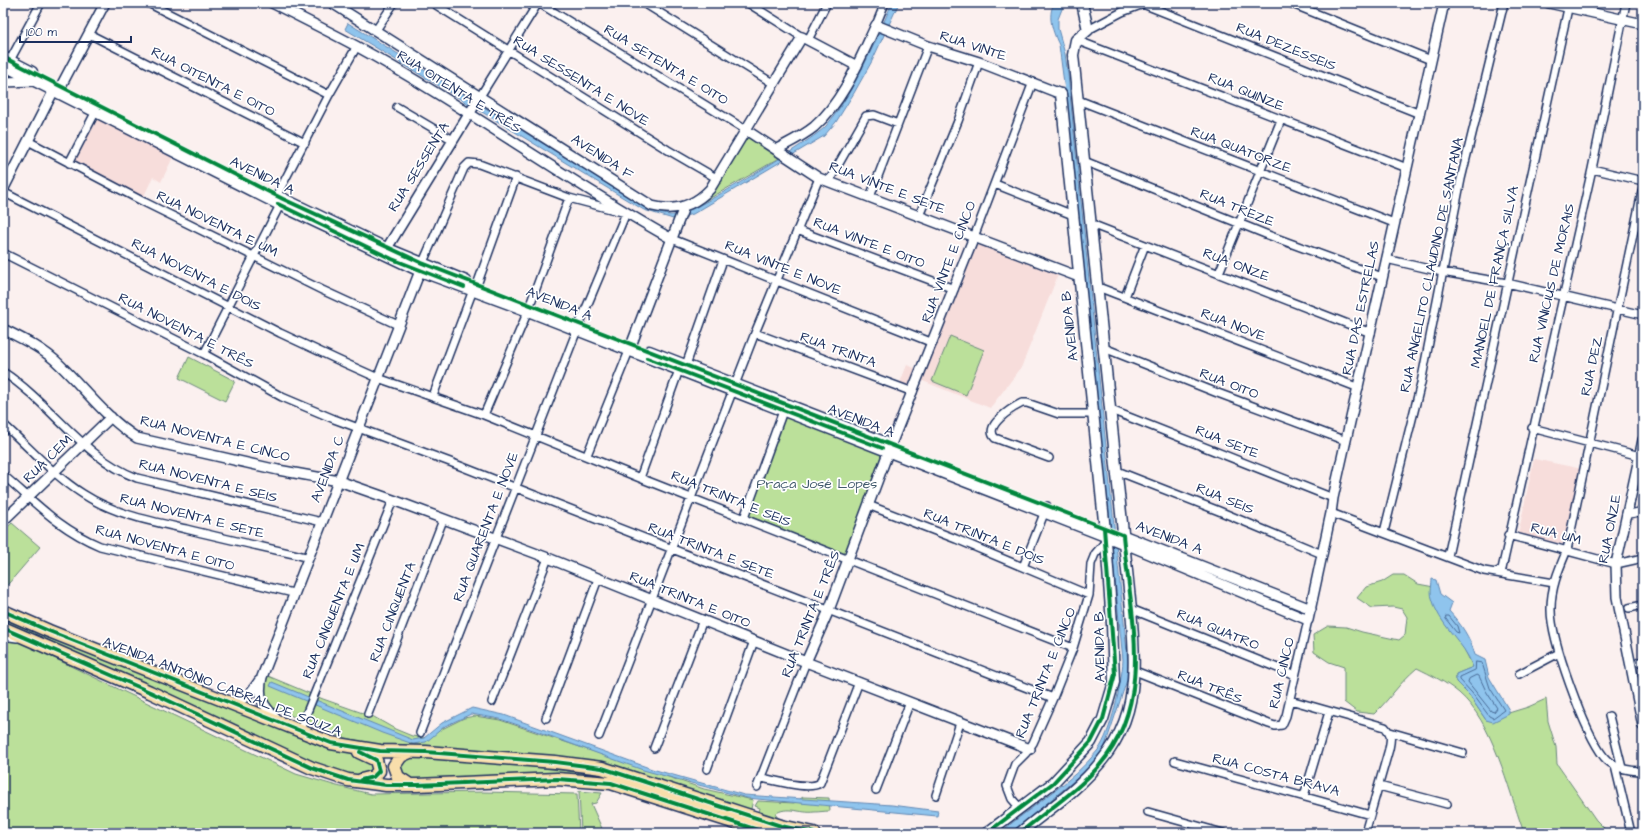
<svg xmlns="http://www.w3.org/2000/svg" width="1646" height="836" font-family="'Architects Daughter',sans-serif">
  <rect width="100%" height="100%" fill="#fbf0ef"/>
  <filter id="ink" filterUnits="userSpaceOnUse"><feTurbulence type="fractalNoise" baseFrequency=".025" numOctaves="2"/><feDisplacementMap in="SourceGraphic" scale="8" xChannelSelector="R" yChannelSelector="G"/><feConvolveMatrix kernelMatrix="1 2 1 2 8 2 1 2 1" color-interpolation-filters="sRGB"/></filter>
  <g filter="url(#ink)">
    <path fill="#f7dddb" d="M97 111 176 151 161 182 153 177 142 200 70 163Z
      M972 240 1058 275 1021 368 990 408 918 379Z
      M907 365 920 370 912 391 899 385Z
      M1534 459 1582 469 1566 545 1518 535Z"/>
    <path fill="#bbe09a" stroke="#6b887c" d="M747 133 783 156 700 204Z
      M950 336 984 350 966 395 932 381Z
      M189 357 235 381 225 401 179 378Z
      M785 410 889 451 849 558 744 517Z
      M12 523 40 547 3 590V531Z
      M1393 575H1404L1418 584 1434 587 1473 667 1456 674V682L1469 695 1486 720 1528 707 1546 699 1548 721 1556 747 1557 764 1596 820 1608 832 1625 831 1626 833H1522L1523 830C1508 788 1493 722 1459 693 1446 682 1431 675 1417 668 1399 683 1390 699 1374 714L1357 712 1344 702V667L1329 662 1314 652 1313 635 1328 626 1346 627 1362 632 1399 640 1405 635 1407 617 1402 609 1393 607 1372 608 1357 598 1366 587 1382 582Z
      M3 609 330 748 366 756 377 770 349 779 3 628Z
      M3 638H12L296 774 337 786 371 794 483 792 577 794 579 833H3Z
      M268 676 323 699 374 717 395 729 412 736 424 738 464 718 475 716 500 720 704 789 753 800 750 813 603 766 368 743 339 736 271 707C263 696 262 689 268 676Z
      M425 754 584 773 605 779 404 780 398 761Z
      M579 791 602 793 596 803 591 804 604 833H581Z
      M803 797 829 798 830 811C824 811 820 812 814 812 801 814 787 805 775 814L779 819 759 812 760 808 755 806 758 801 794 803Z"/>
    <path fill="#8fc4ed" stroke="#6188b4" d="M892 3H899L872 61 854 93 836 122 824 136 693 214 673 219 644 210 627 200 345 29 348 23 631 198C644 205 661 217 676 215 692 214 815 139 826 126 853 94 876 41 892 3Z
      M1054 3 1064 4 1058 19V29L1065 54 1068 75 1128 662 1127 680 1103 752 1087 770 1011 833H1000C1032 805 1071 784 1098 750 1111 733 1122 682 1123 660L1068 114 1059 45C1053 32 1047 17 1054 3Z
      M1432 579 1436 580 1440 594 1452 603 1449 611C1461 624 1470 637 1475 655L1485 660 1489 677 1509 710V714L1493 722 1486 720 1469 695 1456 682V674L1473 667C1464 641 1438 625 1432 598 1430 592 1432 585 1432 579Z
      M272 682 413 740 424 738 442 723 472 708 504 715 652 769 744 795 892 805 938 811 937 816 747 798 643 770 536 731 500 719 471 714 445 726 426 742 413 744 382 733 270 686Z"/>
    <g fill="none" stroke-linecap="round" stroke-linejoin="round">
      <path stroke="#496b97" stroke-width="1" d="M1446 616H1449L1457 626 1459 633 1456 632 1446 619Z
        M1476 662 1482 663 1490 688 1504 710 1493 718 1489 716 1472 693 1460 680V677L1475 670Z
        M1477 675 1479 676 1486 691 1497 708 1494 712 1491 711 1468 682 1469 679Z"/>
      <g stroke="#1b2f5e" stroke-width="10">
        <path id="minor" d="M148 3 329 95
          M433 3 668 150 718 179
          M539 3 746 130
          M644 3 774 84
          M748 3 802 37
          M1290 3 1431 60
          M1143 4 1420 114
          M876 25 885 3
          M376 30 394 3
          M1088 30 1122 12 1146 3
          M89 34 305 143
          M808 40 827 3
          M1076 40 1407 168
          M8 64 41 3
          M479 98 538 3
          M1078 100 1394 223
          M397 107 453 140
          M28 141 144 202 322 290 398 325
          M1084 161 1268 235 1382 277
          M69 163 96 111
          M1592 169 1643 181
          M829 181 866 116 874 115 898 124
          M995 184 1073 215
          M1643 187 1567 550C1559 569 1551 587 1551 608 1550 639 1585 733 1604 757 1614 769 1629 771 1643 771
          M3 192 280 333 340 361 378 378 484 415 640 478 1073 648
          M870 197 928 46
          M919 216 958 121 979 62
          M1091 224 1371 333
          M797 230 954 289
          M974 237 1033 82
          M672 239 933 343
          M3 253 204 354 282 397 334 419 450 462 1053 698
          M1386 259 1442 272 1507 283 1643 315
          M421 267 464 168 469 163 479 164 569 198 626 213 579 325
          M1219 273 1281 120
          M477 285 516 177
          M1098 287 1359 388
          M1125 297 1145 245
          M530 305 569 198
          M755 333 913 392
          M1104 348 1215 392 1346 441
          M204 354 280 205 277 195 329 95 357 46
          M686 365 723 260
          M3 372C52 404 82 457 137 478L322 522
          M433 396 473 290
          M1111 410 1333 498
          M484 415 528 311
          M3 424C29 447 53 475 83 494 114 514 150 521 186 529 226 539 267 548 307 557
          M1532 428 1640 456 1643 455
          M587 455 629 351
          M1049 458 995 438C983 426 1012 408 1022 403H1027L1059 414H1092
          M1117 471 1219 511 1322 554
          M3 475C36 503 59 529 100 546L293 593
          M640 478 679 370
          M868 505 956 539 1089 595
          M1331 513 1484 571 1496 573 1502 569 1592 169 1626 3
          M1626 515 1643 511
          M744 518 783 411
          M1384 532 1421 383 1461 179 1504 3
          M1508 535 1616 564 1643 558
          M1448 556 1569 4
          M1023 567 1047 506
          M1496 573 1554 583
          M1629 608 1643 605
          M1131 609 1295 675
          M3 636 17 638
          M1639 662H1643
          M1135 671 1269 724 1275 726 1282 725 1286 716 1308 620
          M1519 674 1559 653
          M1290 700 1385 727C1392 735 1391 739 1389 749L1365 833
          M492 702 548 558
          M368 714 443 520
          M1609 716 1622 768
          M546 718 598 579
          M299 732 393 500
          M1390 732 1463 753
          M420 733 577 330
          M599 736 755 333 819 178
          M654 748 703 620
          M1175 761 1370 815
          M1615 766 1631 833
          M707 769 754 641
          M761 778C774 780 809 791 820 783L859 682
          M1379 786 1447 804
          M757 787 806 662
          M876 790 910 702
          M936 795 960 723
          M1304 796 1329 712
          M1020 808 1012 799 1007 786 1015 764 1026 753 1033 743 1053 698 1073 648 1089 595 1091 564 1095 554 1106 541
          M1148 812 1223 833"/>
      </g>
      <g stroke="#1b2f5e" stroke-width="12">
        <path id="tertiary" d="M272 3C300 17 328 31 356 46 464 105 564 179 672 239
          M332 3 652 206C675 212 694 206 710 189L802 37 857 66
          M1549 3 1643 24
          M3 82 36 81
          M746 130 819 178 1079 277
          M777 149C790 142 803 136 814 127 843 102 860 59 876 25L928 46 979 62 1061 94
          M3 190 54 90 61 86 105 3
          M384 253 479 98
          M3 329C23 339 44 349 60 365 85 389 107 419 137 438L278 470 339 481 393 500 548 558 806 662 1030 749
          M629 351 684 207
          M1643 440 1616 564 1617 597 1643 726
          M3 521 111 417
          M1123 535 1311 609
          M1123 543 1308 620 1331 513 1333 498 1444 3
          M806 662 829 610 892 442 974 237
          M232 703C245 700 251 693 259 681
          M278 721C263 705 257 699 262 677L420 271"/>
      </g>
      <g stroke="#1b2f5e" stroke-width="13">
        <path id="secondary" d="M3 57 32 72
          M3 65 280 205 420 271 528 311 1123 543
          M282 198 386 248 466 281
          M649 351 884 442
          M987 833 1053 783 1091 742 1103 719 1114 682 1112 624 1106 541 1061 94
          M1020 833C1036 819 1054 807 1070 793 1136 736 1138 692 1131 609L1073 55 1076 40 1088 30 1082 3"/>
      </g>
      <g stroke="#1b2f5e" stroke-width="15">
        <path id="trunk" d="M3 611 49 631 331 743 380 751 426 752 555 762 602 768 781 826 814 833
          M3 628 150 692 312 768 348 780 386 785H417L557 779 611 783 767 833
          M359 752 376 760 379 771 373 777 361 780
          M410 785 398 777 394 766 401 756 410 752"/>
      </g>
      <use href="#minor" stroke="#fff" stroke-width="7"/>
      <use href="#tertiary" stroke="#fff" stroke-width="9"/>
      <use href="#secondary" stroke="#fff" stroke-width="10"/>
      <use href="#trunk" stroke="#f8deab" stroke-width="12"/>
      <g stroke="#fff" stroke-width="6">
        <path id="cycleway" d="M3 57 283 199 422 263 1123 535C1130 613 1156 700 1099 766 1076 792 1046 811 1020 833
          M278 204 392 259 464 287
          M647 358 882 448
          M3 611 49 631 331 743 380 751 426 752 555 762 602 768 781 826 814 833
          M3 628 150 692 312 768 348 780 386 785H417L557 779 611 783 767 833
          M360 752 376 760 379 771 373 777 361 780
          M987 833 1053 783 1091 742 1103 719 1115 674 1104 528"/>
      </g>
      <use href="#cycleway" stroke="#00873e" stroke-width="4"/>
    </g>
  </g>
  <g text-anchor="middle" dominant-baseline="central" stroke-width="3.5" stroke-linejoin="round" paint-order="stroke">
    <g font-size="14" fill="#1b2f5e" stroke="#fff">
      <text transform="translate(973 46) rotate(18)">RUA VINTE</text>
      <text transform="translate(1286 47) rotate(22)">RUA DEZESSEIS</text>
      <text transform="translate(666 65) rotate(31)">RUA SETENTA E OITO</text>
      <text transform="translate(581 81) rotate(32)">RUA SESSENTA E NOVE</text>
      <text transform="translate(213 82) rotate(27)">RUA OITENTA E OITO</text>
      <text transform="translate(459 92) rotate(32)">RUA OITENTA E TRÊS</text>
      <text transform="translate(1246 92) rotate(22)">RUA QUINZE</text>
      <text transform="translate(1241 150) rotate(21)">RUA QUATORZE</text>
      <text transform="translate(602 157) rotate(33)">AVENIDA F</text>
      <text transform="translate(419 167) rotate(-58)">RUA SESSENTA</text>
      <text transform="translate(262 176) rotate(26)">AVENIDA A</text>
      <text transform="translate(887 188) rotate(21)">RUA VINTE E SETE</text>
      <text transform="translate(1237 208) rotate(22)">RUA TREZE</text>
      <text transform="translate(217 224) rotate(26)">RUA NOVENTA E UM</text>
      <text transform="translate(869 243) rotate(21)">RUA VINTE E OITO</text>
      <text transform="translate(949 262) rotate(-69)">RUA VINTE E CINCO</text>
      <text transform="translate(1236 265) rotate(21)">RUA ONZE</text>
      <text transform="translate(1432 265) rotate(-78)">RUA ANGELITO CLAUDINO DE SANTANA</text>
      <text transform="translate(783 268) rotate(22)">RUA VINTE E NOVE</text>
      <text transform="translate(196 275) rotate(27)">RUA NOVENTA E DOIS</text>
      <text transform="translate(1495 277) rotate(-78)">MANOEL DE FRANÇA SILVA</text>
      <text transform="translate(1552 283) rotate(-77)">RUA VINICIUS DE MORAIS</text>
      <text transform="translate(559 304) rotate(22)">AVENIDA A</text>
      <text transform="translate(1361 308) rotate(-78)">RUA DAS ESTRELAS</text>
      <text transform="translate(1233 325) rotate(21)">RUA NOVE</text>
      <text transform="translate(1070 326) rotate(-96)">AVENIDA B</text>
      <text transform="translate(186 331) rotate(27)">RUA NOVENTA E TRÊS</text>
      <text transform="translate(838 350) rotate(20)">RUA TRINTA</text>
      <text transform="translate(1592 366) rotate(-78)">RUA DEZ</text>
      <text transform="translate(1229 384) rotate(21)">RUA OITO</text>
      <text transform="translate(861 421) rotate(21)">AVENIDA A</text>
      <text transform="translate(215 439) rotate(14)">RUA NOVENTA E CINCO</text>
      <text transform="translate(1227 442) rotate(22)">RUA SETE</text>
      <text transform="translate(48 459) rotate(-44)">RUA CEM</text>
      <text transform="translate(328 469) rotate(-69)">AVENIDA C</text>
      <text transform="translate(208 481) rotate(14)">RUA NOVENTA E SEIS</text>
      <text transform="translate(731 499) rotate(22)">RUA TRINTA E SEIS</text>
      <text transform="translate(1225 499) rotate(22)">RUA SEIS</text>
      <text transform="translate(192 516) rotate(14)">RUA NOVENTA E SETE</text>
      <text transform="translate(486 527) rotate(-69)">RUA QUARENTA E NOVE</text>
      <text transform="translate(1610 529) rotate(-79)">RUA ONZE</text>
      <text transform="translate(1556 534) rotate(15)">RUA UM</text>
      <text transform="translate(984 537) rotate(22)">RUA TRINTA E DOIS</text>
      <text transform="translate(1169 538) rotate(21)">AVENIDA A</text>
      <text transform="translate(165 548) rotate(15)">RUA NOVENTA E OITO</text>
      <text transform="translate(711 551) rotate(21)">RUA TRINTA E SETE</text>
      <text transform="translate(690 600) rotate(22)">RUA TRINTA E OITO</text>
      <text transform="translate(334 611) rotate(-68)">RUA CINQUENTA E UM</text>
      <text transform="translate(393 612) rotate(-69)">RUA CINQUENTA</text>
      <text transform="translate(811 614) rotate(-68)">RUA TRINTA E TRÊS</text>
      <text transform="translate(1218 630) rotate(22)">RUA QUATRO</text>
      <text transform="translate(1100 647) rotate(-91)">AVENIDA B</text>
      <text transform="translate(1046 673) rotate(-68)">RUA TRINTA E CINCO</text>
      <text transform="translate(1282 673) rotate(-77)">RUA CINCO</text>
      <text transform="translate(222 687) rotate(21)">AVENIDA ANTÔNIO CABRAL DE SOUZA</text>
      <text transform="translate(1210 687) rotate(22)">RUA TRÊS</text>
      <text transform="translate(1276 775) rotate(15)">RUA COSTA BRAVA</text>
    </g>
    <g font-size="14" fill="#435b6d" stroke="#fff">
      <text x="817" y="484">Praça José Lopes</text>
    </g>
  </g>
  <rect width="1646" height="836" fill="none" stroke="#fff" stroke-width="16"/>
  <rect x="8" y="8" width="1630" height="820" fill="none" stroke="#1b2f5e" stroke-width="1.5" filter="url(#ink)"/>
  <path d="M20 36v6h111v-6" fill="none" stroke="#1b2f5e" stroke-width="2"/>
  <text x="26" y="36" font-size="12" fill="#1b2f5e" stroke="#ffffff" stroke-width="3" paint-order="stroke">100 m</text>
</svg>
